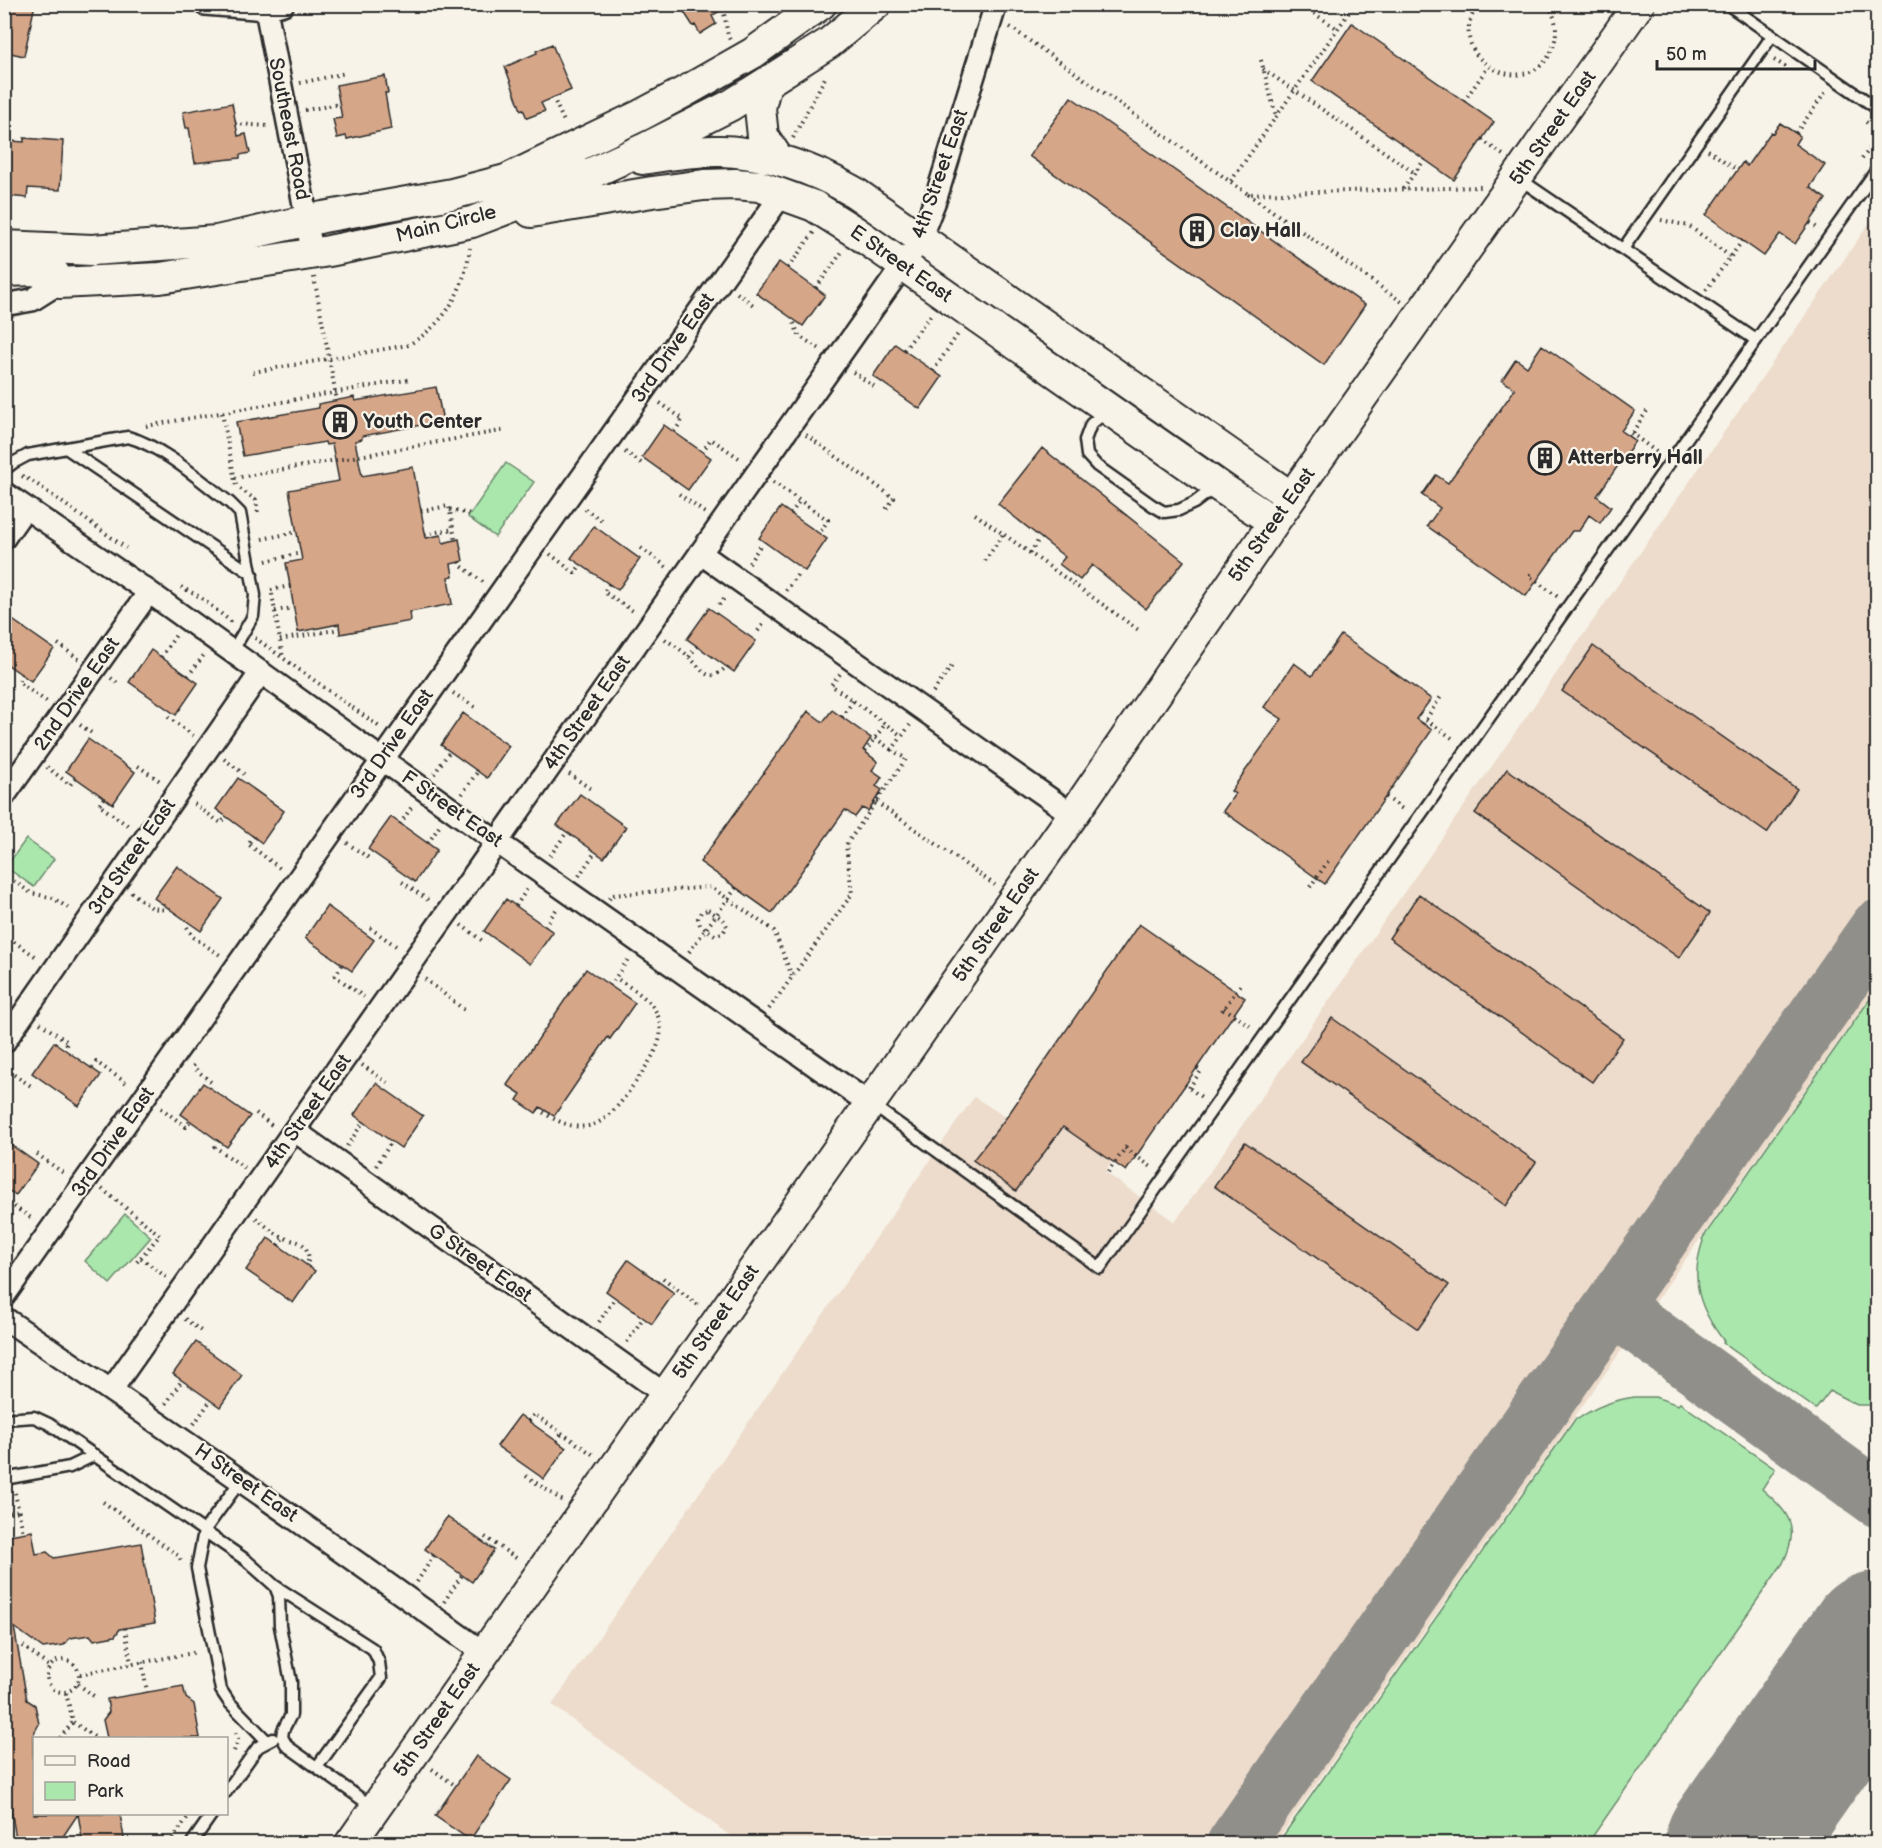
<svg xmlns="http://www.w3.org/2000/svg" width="1882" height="1848" font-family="'Balsamiq Sans',sans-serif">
  <rect width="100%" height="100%" fill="#f7f3e8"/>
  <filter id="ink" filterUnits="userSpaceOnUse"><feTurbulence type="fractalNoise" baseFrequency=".0167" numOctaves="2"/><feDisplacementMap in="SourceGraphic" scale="12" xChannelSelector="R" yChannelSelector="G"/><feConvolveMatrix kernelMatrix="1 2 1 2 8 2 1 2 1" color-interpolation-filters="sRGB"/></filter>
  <g filter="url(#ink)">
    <path fill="#eddccc" d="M1877 212V987L1275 1843H740L552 1705 974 1097 1006 1117 1020 1097 1112 1161 1105 1172 1175 1222Z"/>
    <path fill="#aae7ad" stroke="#6a896c" stroke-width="1.5" d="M506 463 534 482 495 537 468 517Z
      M26 839 54 859 34 887 6 867Z
      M1877 989V1405H1857L1830 1391 1816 1409 1723 1343 1724 1341C1700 1310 1689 1281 1703 1241L1702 1239Z
      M125 1214 151 1237 110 1284 85 1261Z
      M1635 1397H1655L1678 1405 1680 1403 1775 1469 1762 1489C1789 1513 1801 1526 1783 1563L1588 1843H1278L1576 1418 1578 1419C1596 1406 1613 1400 1635 1397Z"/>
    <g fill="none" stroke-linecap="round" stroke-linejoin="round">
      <path stroke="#918f8a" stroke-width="57" d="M1613 1307 1878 1499
        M1235 1844 1878 928"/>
      <path stroke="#918f8a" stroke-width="142" d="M1736 1844 1878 1642"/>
    </g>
    <path fill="#d6a689" stroke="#2b2b2b" stroke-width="1.5" d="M4 4H35L24 56 6 52 9 34 4 33Z
      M679 4H730L712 16 716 24 700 34 695 25 693 26Z
      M1352 23 1494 122 1454 180 1312 81Z
      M552 44 571 90 541 103 545 111 527 118 523 109 521 110 505 67 537 53 536 51Z
      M385 76 388 93H385L391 129 347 139 346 136 337 138 333 119 342 118 336 85Z
      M1071 97 1365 305 1324 365 1029 156Z
      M232 103 238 136 246 134 250 153 240 155V158L195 163 189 128H186L183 112Z
      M1780 123 1800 136 1795 144 1825 165 1810 187 1826 199 1795 244 1780 234 1764 256 1706 215 1743 162 1747 166 1771 132 1773 133Z
      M24 138 63 141 60 190 28 188 27 198 8 196V186H5L7 160H10L11 141 24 142Z
      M779 262 825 295 803 326 756 293Z
      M895 344 942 377 920 409 873 376Z
      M1542 345 1635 411 1621 431 1635 441 1597 496 1611 507 1600 523 1589 515 1579 531H1572L1526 596 1427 526 1440 508 1422 495 1436 475 1448 483 1515 389 1502 380 1516 359 1527 367Z
      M436 387 443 421 362 436V439L355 441 362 476 413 467 426 538 441 535 443 543 459 539 463 561 451 564 453 576 448 577 452 604 410 612 411 621 340 634 339 624 298 632 286 563 302 560 289 490 339 481 332 444 326 445 325 442 243 456 236 422 319 408 318 404 354 397 355 401Z
      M664 425 711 458 688 490 642 457Z
      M1042 448 1184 561 1146 609 1092 565 1080 580 1059 564 1065 557 998 504Z
      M781 507 827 539 805 571 759 538Z
      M594 526 640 559 618 590 571 558Z
      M709 608 756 641 734 672 687 639Z
      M4 614 54 649 31 681 4 662Z
      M1341 635 1431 699 1416 719 1432 730 1325 884 1223 811 1235 794 1231 791 1282 719 1264 707 1294 663 1312 676Z
      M1593 646 1797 789 1767 833 1562 691Z
      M151 650 198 683 176 715 129 682Z
      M832 710 871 738 863 750 878 762 872 770 882 777 876 786 882 790 868 811 862 808 855 817 845 810 772 913 700 862 808 711 823 722Z
      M463 713 509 746 487 778 441 745Z
      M88 739 135 772 113 804 66 771Z
      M1507 769 1710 913 1679 958 1475 813Z
      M238 778 284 811 262 843 216 809Z
      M580 794 626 827 604 858 557 825Z
      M391 817 437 850 415 882 368 849Z
      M177 866 223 899 201 931 154 898Z
      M1419 894 1623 1038 1592 1082 1389 938Z
      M506 899 553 932 530 964 484 931Z
      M327 906 374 940 352 971 305 938Z
      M1139 924 1245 998 1126 1171 1063 1127 1016 1191 973 1160 1006 1118Z
      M586 969 635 1003 610 1039 608 1037 554 1116 540 1107 536 1113 517 1100 521 1094 507 1085Z
      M1332 1018 1536 1162 1506 1206 1301 1062Z
      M54 1042 101 1075 79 1106 32 1073Z
      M203 1083 250 1116 227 1147 181 1114Z
      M376 1083 423 1116 401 1148 354 1115Z
      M4 1140 38 1164 16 1195 4 1188Z
      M1245 1142 1449 1285 1418 1329 1214 1186Z
      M268 1238 315 1271 293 1303 246 1270Z
      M628 1260 674 1293 652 1324 606 1291Z
      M196 1342 242 1375 220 1407 173 1374Z
      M520 1415 566 1448 544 1479 497 1446Z
      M447 1517 494 1550 472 1582 425 1549Z
      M32 1531 36 1554 47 1552 54 1558 141 1543 155 1623 120 1629 115 1636 94 1640 90 1635 70 1638 64 1645 43 1648 14 1627 27 1700 35 1705 39 1724 33 1735 34 1814H120L125 1844H83L78 1814 58 1844H17L10 1804 4 1805V1625H10L4 1620V1536Z
      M183 1686 186 1698 194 1704 200 1738H107L103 1720 109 1712 107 1699Z
      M476 1756 511 1780 470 1840 435 1816Z"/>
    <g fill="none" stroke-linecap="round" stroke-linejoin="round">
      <g stroke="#2b2b2b" stroke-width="15">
        <path id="lane" d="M1727 4 1878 109
          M1518 178 1756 340
          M1623 249 1772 36
          M1107 411 1091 424 1085 440 1087 455 1097 466 1152 505 1164 512 1179 510 1194 503 1215 487
          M66 448 252 574
          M4 470 13 463 28 455 128 437C162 446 201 481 230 503L240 513 255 595 253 616 232 652
          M871 1104 1100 1268 1878 168
          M4 1419 34 1417 49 1424 246 1560 275 1586 279 1596 280 1626 291 1682V1715L283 1730 282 1737 287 1746 374 1808
          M4 1479 70 1467 95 1455
          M241 1480 204 1531 197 1568 221 1690 229 1702 267 1741
          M275 1586 373 1649 379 1662 381 1678 317 1767
          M226 1792 258 1747 273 1739
          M191 1844 212 1814"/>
      </g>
      <g stroke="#2b2b2b" stroke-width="26">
        <path id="street" d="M205 4 266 9 283 4
          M265 4 307 220 312 254
          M4 305 32 300 59 283 58 271
          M4 493 149 592 497 842 870 1104
          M4 538 25 508
          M700 553 1073 815
          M4 796 149 592
          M4 1042 261 672
          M295 1131 666 1395
          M4 1296 782 194
          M4 1318C166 1427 325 1539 484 1653
          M112 1389 911 254 923 231 936 198 996 4"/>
      </g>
      <g stroke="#2b2b2b" stroke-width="34">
        <path id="secondary" d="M766 83 760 108 763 136 779 160
          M642 159C668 155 695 150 721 151 766 152 815 169 854 192L1291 497
          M506 180 574 169
          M531 212 652 192 704 185 735 184 759 186 814 206 857 233 1217 485 1274 522
          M4 246 92 250 217 241 323 217 452 194 506 180 641 115 686 91 753 53 821 4
          M4 271 37 270 59 283 160 278 329 251 472 222 550 192 646 148 731 105 829 43 876 4
          M350 1844 1073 815 1274 522 1639 4"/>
      </g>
      <path stroke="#2b2b2b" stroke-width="4" stroke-dasharray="1.5 4.5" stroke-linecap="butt" d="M1292 4 1304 7 1338 29
        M1479 4C1437 58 1534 109 1554 44 1558 31 1556 15 1547 4
        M722 9C727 19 725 30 730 40
        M1010 27 1248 194 1481 187
        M1261 60 1276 116
        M1774 60 1788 68
        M1263 69 1415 173
        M300 83 346 73
        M553 97 565 124
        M1464 101 1488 67
        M305 110 340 104
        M1866 122 1875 129 1878 134
        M235 124 268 126
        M1796 133 1825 93
        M793 138 826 76
        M1482 140 1503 155
        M1708 150 1737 170
        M1862 159 1878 138
        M1231 181 1355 4
        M1403 189 1425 159
        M1248 194 1402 302
        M1661 220 1689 226 1731 257
        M1810 223 1819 229
        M788 268 814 232
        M314 277 337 401
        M816 288 842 252
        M1706 290 1743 240
        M737 293 756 307
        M794 323 799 336 820 349
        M904 350 931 315
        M933 371 958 334
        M253 372 408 345C446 324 464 290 470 248
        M853 372 874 386
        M660 403 683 419 674 432
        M222 413 236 486
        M146 426 411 379
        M1631 433 1659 454
        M806 435 894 498 884 512
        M1629 437 1647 411
        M625 452 644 465
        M702 452 711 439 742 460
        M22 476 35 483 126 548
        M235 478 506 430
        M773 482 828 520 819 534
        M240 489 256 500 258 513
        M679 494 705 513
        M585 509 604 522
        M450 510 470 514
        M421 511 449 506 455 539
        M791 514 800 500
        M975 514 1140 631
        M425 534 454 529
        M262 539 297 532
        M641 548 667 567
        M1030 553 1040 538
        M550 554 575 573 581 564
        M266 561 301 553
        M985 561 1003 534
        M459 562 460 565 483 582
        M749 563 760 546
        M1531 574 1529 576 1558 597
        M609 584 604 592 636 613
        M181 587 200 597 234 624
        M271 590 290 586
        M786 591 798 574
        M272 594 283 658
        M719 605 726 596
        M4 606 12 611
        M275 611 293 608
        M758 631 765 622
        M255 638 381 728
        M665 639C673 645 682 650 688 656 702 668 707 686 726 667
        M280 640 340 629
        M58 644 79 659
        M161 657 176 635
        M689 657 697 646
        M22 674 18 682 47 702
        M840 674 831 685 902 736 910 725
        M188 676 204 655
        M111 678 120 685
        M933 692 952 666
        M453 693 475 707
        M168 717 194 736
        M842 717 853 701
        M1426 720 1455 740
        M1423 724 1442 695
        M80 725 93 734
        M875 738 892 750
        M865 752 885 724
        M224 759 244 774
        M138 766 160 781
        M47 767 70 785 76 777
        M434 774 450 751
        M569 774 591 789
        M462 794 478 771
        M1386 797 1405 811
        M104 798 99 805 130 827
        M876 802 995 885
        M194 804 221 823 226 817
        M400 824 413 805
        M254 836 248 844 281 869
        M347 843 369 858
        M428 843 441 824
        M550 856 567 832
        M4 874 31 893 53 898 71 910
        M579 876 595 852
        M402 882 431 902
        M1310 887 1329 860
        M131 892 152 908 167 910
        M609 899 612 895 711 887 774 931 792 976
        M516 906 529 886
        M708 910 723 919 727 926 723 933 715 935 700 925 698 918 701 912Z
        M461 925 484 942
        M545 926 558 907
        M187 927 193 937 220 955
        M370 928 399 948
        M4 935 38 958
        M689 952 736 888
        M342 965 335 976 364 997
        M425 979 467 1012
        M610 986 628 959
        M1224 1008 1253 1028
        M769 1009 852 894 846 845 906 759 892 750 902 736
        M1222 1011 1242 983
        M40 1023 68 1042 64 1048
        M194 1065 193 1067 211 1082
        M362 1065 388 1083
        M4 1068 31 1086
        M92 1068 96 1062 128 1084
        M1185 1085 1204 1099
        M1189 1088 1201 1071 1197 1068
        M161 1108 186 1127 190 1121
        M538 1109C592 1147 611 1118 641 1074 652 1057 665 1041 659 1019 653 999 632 989 616 978
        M256 1113 274 1127
        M4 1132H5
        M219 1141 215 1147 245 1168
        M347 1146 364 1121
        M1125 1148 1154 1169
        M37 1154 66 1175
        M376 1166 392 1141
        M1108 1172 1129 1143
        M102 1189 160 1235 135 1264
        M4 1192 7 1189
        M4 1200 34 1220
        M256 1218C264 1224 272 1232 281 1236 294 1244 306 1237 309 1259L306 1265
        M278 1245 283 1238
        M141 1258 166 1277
        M663 1278 698 1305
        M185 1319 201 1331
        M599 1322 615 1298
        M627 1342 643 1318
        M166 1404 182 1380
        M529 1421 534 1414 595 1456
        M194 1424 211 1400
        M557 1441 562 1433
        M526 1476 563 1501
        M15 1493 23 1533
        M103 1502 180 1557 181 1562
        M4 1514 18 1511
        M485 1537 519 1560
        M417 1582 434 1555
        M444 1602 462 1575
        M125 1628 131 1664
        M23 1646 50 1667
        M47 1676a16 16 0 1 1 32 0a16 16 0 1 1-32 0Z
        M142 1662 147 1692
        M80 1674 198 1652
        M78 1684 95 1697
        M66 1693 73 1722 96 1738
        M60 1738 73 1722
        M234 1751 238 1739 236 1733
        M432 1769 456 1786
        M169 1844 190 1814"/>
      <use href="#lane" stroke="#f7f3e8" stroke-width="10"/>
      <use href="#street" stroke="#f7f3e8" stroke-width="21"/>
      <use href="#secondary" stroke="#f7f3e8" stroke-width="30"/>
    </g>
  </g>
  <defs>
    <g id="building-ring" transform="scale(1.725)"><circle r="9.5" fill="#f7f3e8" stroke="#2b2b2b" stroke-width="1.5"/><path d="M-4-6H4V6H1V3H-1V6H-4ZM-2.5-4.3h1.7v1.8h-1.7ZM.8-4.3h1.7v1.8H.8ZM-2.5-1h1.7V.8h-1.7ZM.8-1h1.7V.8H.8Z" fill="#2b2b2b"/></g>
  </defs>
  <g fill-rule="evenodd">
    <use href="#building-ring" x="1197" y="231"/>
    <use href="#building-ring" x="340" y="422"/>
    <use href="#building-ring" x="1545" y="458"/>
  </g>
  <g text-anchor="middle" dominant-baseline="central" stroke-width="4.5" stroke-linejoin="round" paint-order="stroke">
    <g font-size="20" fill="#2b2b2b" stroke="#f7f3e8">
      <text transform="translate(1553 128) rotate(-55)">5th Street East</text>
      <text transform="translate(289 129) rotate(79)">Southeast Road</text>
      <text transform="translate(940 174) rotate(-71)">4th Street East</text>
      <text transform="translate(446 224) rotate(-14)">Main Circle</text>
      <text transform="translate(901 264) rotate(35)">E Street East</text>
      <text transform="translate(673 348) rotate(-55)">3rd Drive East</text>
      <text transform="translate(1272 525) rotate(-55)">5th Street East</text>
      <text transform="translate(77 694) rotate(-55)">2nd Drive East</text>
      <text transform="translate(587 713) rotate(-55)">4th Street East</text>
      <text transform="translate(392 744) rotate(-55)">3rd Drive East</text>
      <text transform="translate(452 809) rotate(35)">F Street East</text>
      <text transform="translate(132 857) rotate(-55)">3rd Street East</text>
      <text transform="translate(996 925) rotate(-55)">5th Street East</text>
      <text transform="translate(308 1112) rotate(-55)">4th Street East</text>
      <text transform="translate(113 1142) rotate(-55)">3rd Drive East</text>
      <text transform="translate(480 1263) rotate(35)">G Street East</text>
      <text transform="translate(716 1322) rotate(-55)">5th Street East</text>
      <text transform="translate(246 1483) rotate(35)">H Street East</text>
      <text transform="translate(437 1720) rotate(-55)">5th Street East</text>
    </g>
    <g font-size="20" font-weight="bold" fill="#2b2b2b" stroke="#f7f3e8" text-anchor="start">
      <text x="1220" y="231">Clay Hall</text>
      <text x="363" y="422">Youth Center</text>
      <text x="1568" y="458">Atterberry Hall</text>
    </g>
  </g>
  <rect width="1882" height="1848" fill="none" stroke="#f7f3e8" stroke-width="24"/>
  <rect x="12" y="12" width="1858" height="1824" fill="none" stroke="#2b2b2b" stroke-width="2" filter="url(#ink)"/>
  <rect x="33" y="1737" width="195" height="78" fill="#f7f3e8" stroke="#a5a39c" stroke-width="1.5"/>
  <rect x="45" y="1756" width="30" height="9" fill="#f7f3e8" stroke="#a5a39c" stroke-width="1.5"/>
  <text x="87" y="1767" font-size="18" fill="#2b2b2b">Road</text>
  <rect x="45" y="1782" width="30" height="18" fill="#aae7ad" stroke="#a5a39c" stroke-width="1.5"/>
  <text x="87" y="1797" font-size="18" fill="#2b2b2b">Park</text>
  <path d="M1657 60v9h158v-9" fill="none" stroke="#2b2b2b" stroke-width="3"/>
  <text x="1666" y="60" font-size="18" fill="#2b2b2b" stroke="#f7f3e8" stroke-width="4.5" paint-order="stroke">50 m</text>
</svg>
